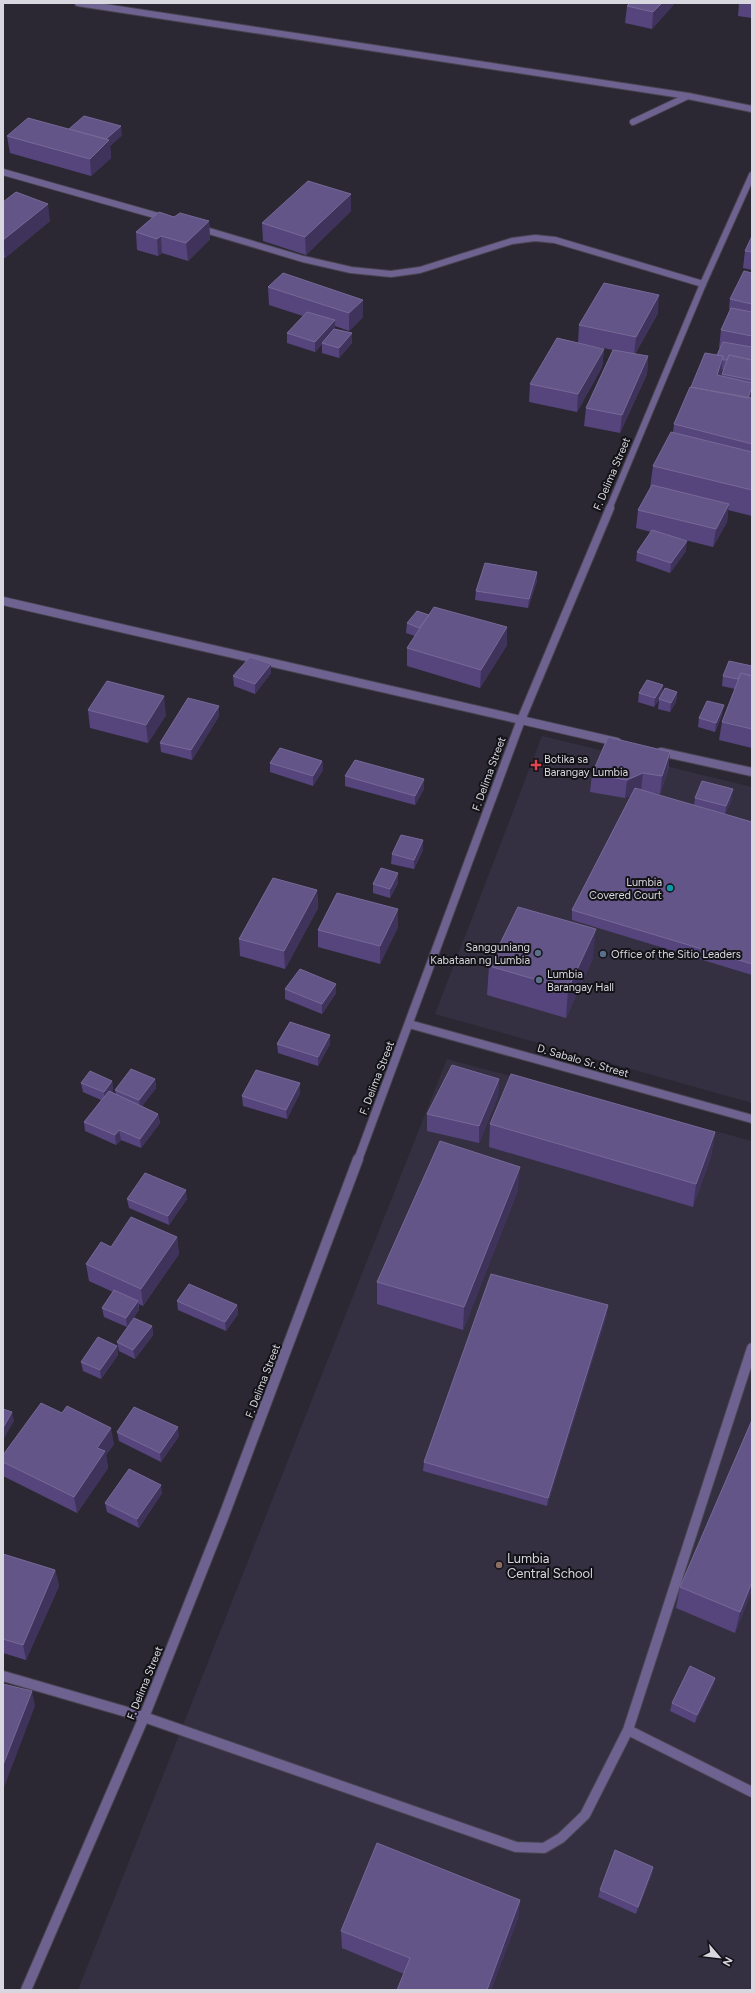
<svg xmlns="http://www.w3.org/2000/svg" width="755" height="1993" font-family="Figtree,sans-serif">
  <rect width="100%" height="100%" fill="#2b2834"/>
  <path fill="#343041" d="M542 736 752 787V1103L435 1014Z
    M447 1059 752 1141V1990H78Z"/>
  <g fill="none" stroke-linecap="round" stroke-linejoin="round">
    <g stroke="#47444f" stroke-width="8">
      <path id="service-far1" d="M633 122 688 96"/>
    </g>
    <g stroke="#47444f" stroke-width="12">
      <path id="service" d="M144 1717 516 1847 544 1848 561 1838 585 1815 628 1730 752 1348
        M628 1730 752 1792"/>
    </g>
    <g stroke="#47444f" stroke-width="8">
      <path id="minor-far2" d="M78 3 688 96 752 109
        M3 172 165 218
        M199 228 303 259 351 270 391 274 420 270 512 241 535 238 555 240 703 284"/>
    </g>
    <g stroke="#47444f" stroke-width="10">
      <path id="minor-far1" d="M521 720 617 742
        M661 752 752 772
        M409 1024 752 1119"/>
    </g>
    <g stroke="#47444f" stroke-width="12">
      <path id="minor" d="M3 1676 144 1717"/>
    </g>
    <g stroke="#47444f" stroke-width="8">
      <path id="tertiary-far2" d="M609 509 703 284 752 175"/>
    </g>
    <g stroke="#47444f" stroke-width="10">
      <path id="tertiary-far1" d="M3 601 521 720
        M358 1160 521 720 610 508"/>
    </g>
    <g stroke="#47444f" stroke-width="12">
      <path id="tertiary" d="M26 1990 144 1717 223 1518 358 1159"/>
    </g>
    <use href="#service-far1" stroke="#6d6290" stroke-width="6"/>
    <use href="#service" stroke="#6d6290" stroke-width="10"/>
    <use href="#minor-far2" stroke="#6d6290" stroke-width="6"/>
    <use href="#minor-far1" stroke="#6d6290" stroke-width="8"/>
    <use href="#minor" stroke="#6d6290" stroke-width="10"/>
    <use href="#tertiary-far2" stroke="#6d6290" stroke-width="6"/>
    <use href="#tertiary-far1" stroke="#6d6290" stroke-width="8"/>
    <use href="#tertiary" stroke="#6d6290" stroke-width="10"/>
  </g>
  <path fill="#56457d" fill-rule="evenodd" d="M630 3H675L652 29 625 23 627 6Z
    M739 3H752V18L738 16Z
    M69 129 122 135 110 146 111 158 91 176 10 153 7 136Z
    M3 202 50 221 5 258 3 257Z
    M351 211 306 255 263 241 262 223Z
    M174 217 209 221 210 239 188 261 162 253 158 256 137 250 136 232Z
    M752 236V270L743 268 745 251Z
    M752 273V516L728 510 727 522 713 547 681 539 686 551 670 573 636 561 637 552 651 532 636 528 638 510 650 488 653 466 673 432 674 424 691 387 717 355 720 348H719L721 330 730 309H729L730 299ZM722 369 723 370 721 376H720Z
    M268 287 363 317 349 331 335 326V329L352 333V343L339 358 322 353V344L315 352 287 343V333L303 316 269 305Z
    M658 313 635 354 648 356 647 374 620 433 584 426 586 408 613 350 578 343 579 325Z
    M604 349 602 367 577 412 529 402 530 384Z
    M537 581 528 608 475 600 476 591Z
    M429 615 507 645 480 688 407 666V648L415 636 406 633 407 623Z
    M752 666V748L719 740 722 722 735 689 722 686 723 676Z
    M271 673 255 694 234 686 233 676Z
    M677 692 676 702 670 712 658 709 659 700 654 707 638 702 639 693H662Z
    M219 706V716L192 760 161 752 160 743Z
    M88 710 166 715 148 743 90 728Z
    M722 715 715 732 698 727 699 718Z
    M670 752 668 771 660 794 646 792 694 805 695 798 732 799 725 814 752 822V975L572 920V910L631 795 625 798 590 792 592 774Z
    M322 761 323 770 313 786 270 772V763Z
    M345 776 424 789 415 805 345 786Z
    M423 840V850L414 869 391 864 392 854Z
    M398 883 390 898 373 893V884Z
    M317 890 318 908 285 969 240 956 239 939Z
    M398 927 380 964 318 947V930Z
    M593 958 566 1018 487 995 489 966Z
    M285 989 336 993 322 1014 285 999Z
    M330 1035V1044L318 1066 278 1053 277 1044Z
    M155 1079 156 1088 142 1106 158 1114 160 1123 141 1148 121 1140 116 1145 85 1131 84 1122 101 1100 83 1092 81 1083 112 1081 113 1090 112 1092 116 1094 115 1090Z
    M499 1079 498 1096 479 1143 427 1131V1114Z
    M300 1083V1093L287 1119 243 1106 242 1096Z
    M490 1124 715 1132 711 1156 693 1207 489 1147Z
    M518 1190 463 1330 377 1304V1282Z
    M127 1199H187L169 1225 129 1208Z
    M177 1237 179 1254 143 1306 139 1304V1310L127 1327 104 1317 102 1308 113 1292 89 1281 86 1264 111 1247Z
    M177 1301 237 1305 238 1314 226 1331 178 1310Z
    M607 1314 547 1506 423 1471 424 1462Z
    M152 1326 153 1335 135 1359 119 1351 117 1342Z
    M117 1346 118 1355 101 1379 83 1371 81 1362Z
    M117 1432 179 1436 161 1462 119 1441Z
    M114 1444 106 1455 108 1468 77 1513 3 1476V1455Z
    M162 1493 139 1528 107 1512 105 1503Z
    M3 1554 55 1570 59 1586 26 1660 3 1653Z
    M680 1587 752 1590 735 1633 676 1608Z
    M715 1678 713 1686 695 1723 670 1711 672 1703Z
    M653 1867 652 1874 636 1914 598 1897 600 1890Z
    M520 1900 518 1918 491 1990H397L404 1974 342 1948 341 1931Z"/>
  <path fill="#3f335c" d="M662 3H675L652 29 653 12Z
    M121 126 122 135 110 146 111 158 91 176 90 159 105 140Z
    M351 194V211L306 255 305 237Z
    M48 204 50 221 5 258 3 240Z
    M209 221 210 239 188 261 186 243Z
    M161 236 162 253 158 256 157 239Z
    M659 295 658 313 634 355 636 337Z
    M363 300V317L349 331V313Z
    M335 320V330L322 343V344L315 352V342Z
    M352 333V343L339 358V348Z
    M604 349 602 367 577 412 578 394Z
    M648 356 647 374 620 433 622 415Z
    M723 356 721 374 715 393 717 375Z
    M752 387 751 401 746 402Z
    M729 504 727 522 713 547 716 529Z
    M687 541 686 551 670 573 671 563Z
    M537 572V581L528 608 529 599Z
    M507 627V645L480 688 481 670Z
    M271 664V673L255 694V684Z
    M663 685 662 695 654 707 655 698Z
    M677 692 676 702 670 712 671 703Z
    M164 696 166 715 148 743 146 725Z
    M724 705 722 715 715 732 716 723Z
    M219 706V716L192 760 191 750Z
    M670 752 668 771 660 794 662 776Z
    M322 761 323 770 313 786V776Z
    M643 773 641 791 625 798 627 780Z
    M424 779V789L415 805V796Z
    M733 789 732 799 725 816 726 806Z
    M423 840V850L414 869V860Z
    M398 873V883L390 898V889Z
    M317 890 318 908 285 969 284 951Z
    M398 909V927L380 964V946Z
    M596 929 593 958 566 1018 568 989Z
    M336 984V993L322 1014V1004Z
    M330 1035V1044L318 1066V1057Z
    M155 1079 156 1088 140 1109 139 1100Z
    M499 1079 498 1096 479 1143V1126Z
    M112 1081 113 1090 105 1102 104 1092Z
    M300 1083V1093L287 1119 286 1110Z
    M158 1114 160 1123 141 1148 140 1139Z
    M119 1130 121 1140 116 1145 115 1135Z
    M715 1132 711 1156 693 1207 696 1184Z
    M520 1167 518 1190 463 1330 464 1307Z
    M186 1190 187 1199 169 1225 168 1216Z
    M177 1237 179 1254 143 1306 141 1289Z
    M138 1301 139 1310 127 1327 126 1318Z
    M237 1305 238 1314 226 1331 225 1322Z
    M608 1305 607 1314 547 1506 548 1498Z
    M152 1326 153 1335 135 1359 133 1350Z
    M117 1346 118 1355 101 1379 100 1370Z
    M12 1412 14 1421 3 1440V1428Z
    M178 1427 179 1436 161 1462 160 1453Z
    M111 1428 114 1444 106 1455 108 1468 77 1513 74 1497 97 1448Z
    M161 1485 162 1493 139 1528 137 1519Z
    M55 1570 59 1586 26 1660 23 1645Z
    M752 1582V1590L735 1633 740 1612Z
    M715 1678 713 1686 695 1723 697 1715Z
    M32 1691 35 1706 3 1790V1765Z
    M653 1867 652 1874 636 1914 638 1907Z
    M520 1900 518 1918 491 1990H487Z"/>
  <path fill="#645588" stroke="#766996" d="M630 3H662L653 12 627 6Z
    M84 116 121 126 106 139 69 129Z
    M28 118 109 140 90 159 7 136Z
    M308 181 351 194 305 237 262 223Z
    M16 192 48 204 3 240V202Z
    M159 212 174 217 180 213 209 221 186 243 161 236 157 239 136 232Z
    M752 236V252L745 251Z
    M744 271 752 273V304L730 299Z
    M283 273 363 300 349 313 268 287Z
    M604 283 659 295 636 337 579 325Z
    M731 308 752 312V336L721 330Z
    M307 312 335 320 315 342 287 333Z
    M334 329 352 333 339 348 322 343Z
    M557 338 604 349 578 394 530 384Z
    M723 342 752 347V360L729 355 727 360H723V356L717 355Z
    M613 350 648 356 622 415 586 408Z
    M705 353 723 356 717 375 752 383V387L748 398 691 387Z
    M729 355 752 360V380L722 374Z
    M690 387 752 398V444L674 424Z
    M671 432 752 452V490L653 466Z
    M652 485 729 504 716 529 638 510Z
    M652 530 687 541 671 563 637 552Z
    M485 563 537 572 529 599 476 591Z
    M434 607 507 627 481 670 407 648Z
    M417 611 429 615 419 628 407 623Z
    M250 657 271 664 255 684 233 676Z
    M729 661 752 666V676L741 673 738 679 723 676Z
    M741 673 752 676V729L722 722Z
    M647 680 663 685 655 698 639 693Z
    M107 681 164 696 146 725 88 710Z
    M665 688 677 692 671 703 659 699Z
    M188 698 219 706 191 750 160 743Z
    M707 701 724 705 716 723 699 718Z
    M608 737 670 752 662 776 643 773 627 780 592 774Z
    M280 748 322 761 313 776 270 763Z
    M355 760 424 779 415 796 345 776Z
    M702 781 733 789 726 806 695 798Z
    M635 788 752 822V964L572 910Z
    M401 835 423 840 414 860 392 854Z
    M381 868 398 873 390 889 373 884Z
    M273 878 317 890 284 951 239 939Z
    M337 893 398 909 380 946 318 930Z
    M518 907 596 929 568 989 489 966Z
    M300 969 336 984 322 1004 285 989Z
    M290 1022 330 1035 318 1057 277 1044Z
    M452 1065 499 1079 479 1126 427 1114Z
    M131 1069 155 1079 139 1100 115 1090Z
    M256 1070 300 1083 286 1110 242 1096Z
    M90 1071 112 1081 104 1092 81 1083Z
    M511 1074 715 1132 696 1184 490 1124Z
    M109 1091 158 1114 140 1139 119 1130 115 1135 84 1122Z
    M440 1141 520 1167 464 1307 377 1282Z
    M145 1173 186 1190 168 1216 127 1199Z
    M131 1217 177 1237 141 1289 86 1264 101 1242 111 1247Z
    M491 1274 608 1305 548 1498 424 1462Z
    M189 1284 237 1305 225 1322 177 1301Z
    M114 1290 138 1301 126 1318 102 1308Z
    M134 1318 152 1326 133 1350 117 1342Z
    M98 1337 117 1346 100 1370 81 1362Z
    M41 1403 62 1413 67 1406 111 1428 97 1448 105 1451 74 1497 3 1462V1455Z
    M134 1407 178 1427 160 1453 117 1432Z
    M3 1409 12 1412 3 1428Z
    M752 1420V1582L740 1612 680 1587Z
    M129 1469 161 1485 137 1519 105 1503Z
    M3 1554 55 1570 23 1645 3 1639Z
    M690 1666 715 1678 697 1715 672 1703Z
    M3 1684 32 1691 3 1765Z
    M377 1843 520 1900 487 1990H397L410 1958 341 1931Z
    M615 1850 653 1867 638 1907 600 1890Z"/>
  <path fill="#e0444e" stroke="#131217" stroke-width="1.5" d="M534 759h4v4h4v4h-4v4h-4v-4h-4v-4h4z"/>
  <circle fill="#0f9aa8" stroke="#131217" stroke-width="1.5" cx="670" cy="888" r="4"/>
  <g fill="#5c6f8a" stroke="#131217" stroke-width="1.5">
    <circle cx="538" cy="953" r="4"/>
    <circle cx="603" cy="954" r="4"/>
    <circle cx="539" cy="980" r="4"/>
  </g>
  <circle fill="#8d6e63" stroke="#131217" stroke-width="1.5" cx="499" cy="1565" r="4"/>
  <g text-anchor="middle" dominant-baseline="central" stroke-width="4" stroke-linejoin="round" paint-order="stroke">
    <g font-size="11" fill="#d8d7df" stroke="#131217">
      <text transform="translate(612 474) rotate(-67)">F. Delima Street</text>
      <text transform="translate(489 774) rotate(-70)">F. Delima Street</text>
      <text transform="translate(583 1061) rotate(16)">D. Sabalo Sr. Street</text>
      <text transform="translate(377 1078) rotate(-69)">F. Delima Street</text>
      <text transform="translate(263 1381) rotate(-69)">F. Delima Street</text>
      <text transform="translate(145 1683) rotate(-68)">F. Delima Street</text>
    </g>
    <g font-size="11" fill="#d8d7df" stroke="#131217" text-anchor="start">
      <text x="544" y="759">Botika sa<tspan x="544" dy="13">Barangay Lumbia</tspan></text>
      <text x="662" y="882" text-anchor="end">Lumbia<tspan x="662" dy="13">Covered Court</tspan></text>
      <text x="530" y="947" text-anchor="end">Sangguniang<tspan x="530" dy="13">Kabataan ng Lumbia</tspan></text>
      <text x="611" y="954">Office of the Sitio Leaders</text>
      <text x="547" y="974">Lumbia<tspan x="547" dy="13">Barangay Hall</tspan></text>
    </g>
    <g font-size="13" fill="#d8d7df" stroke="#131217" text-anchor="start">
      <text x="507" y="1558">Lumbia<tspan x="507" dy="15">Central School</tspan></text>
    </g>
  </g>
  <rect width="755" height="1993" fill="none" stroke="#d8d7df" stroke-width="8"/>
  <g transform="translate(719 1957) rotate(118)" stroke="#131217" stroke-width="3" paint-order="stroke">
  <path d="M0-3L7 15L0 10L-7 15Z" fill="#d8d7df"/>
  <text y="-6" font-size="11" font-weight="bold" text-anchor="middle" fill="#d8d7df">N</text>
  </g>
</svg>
